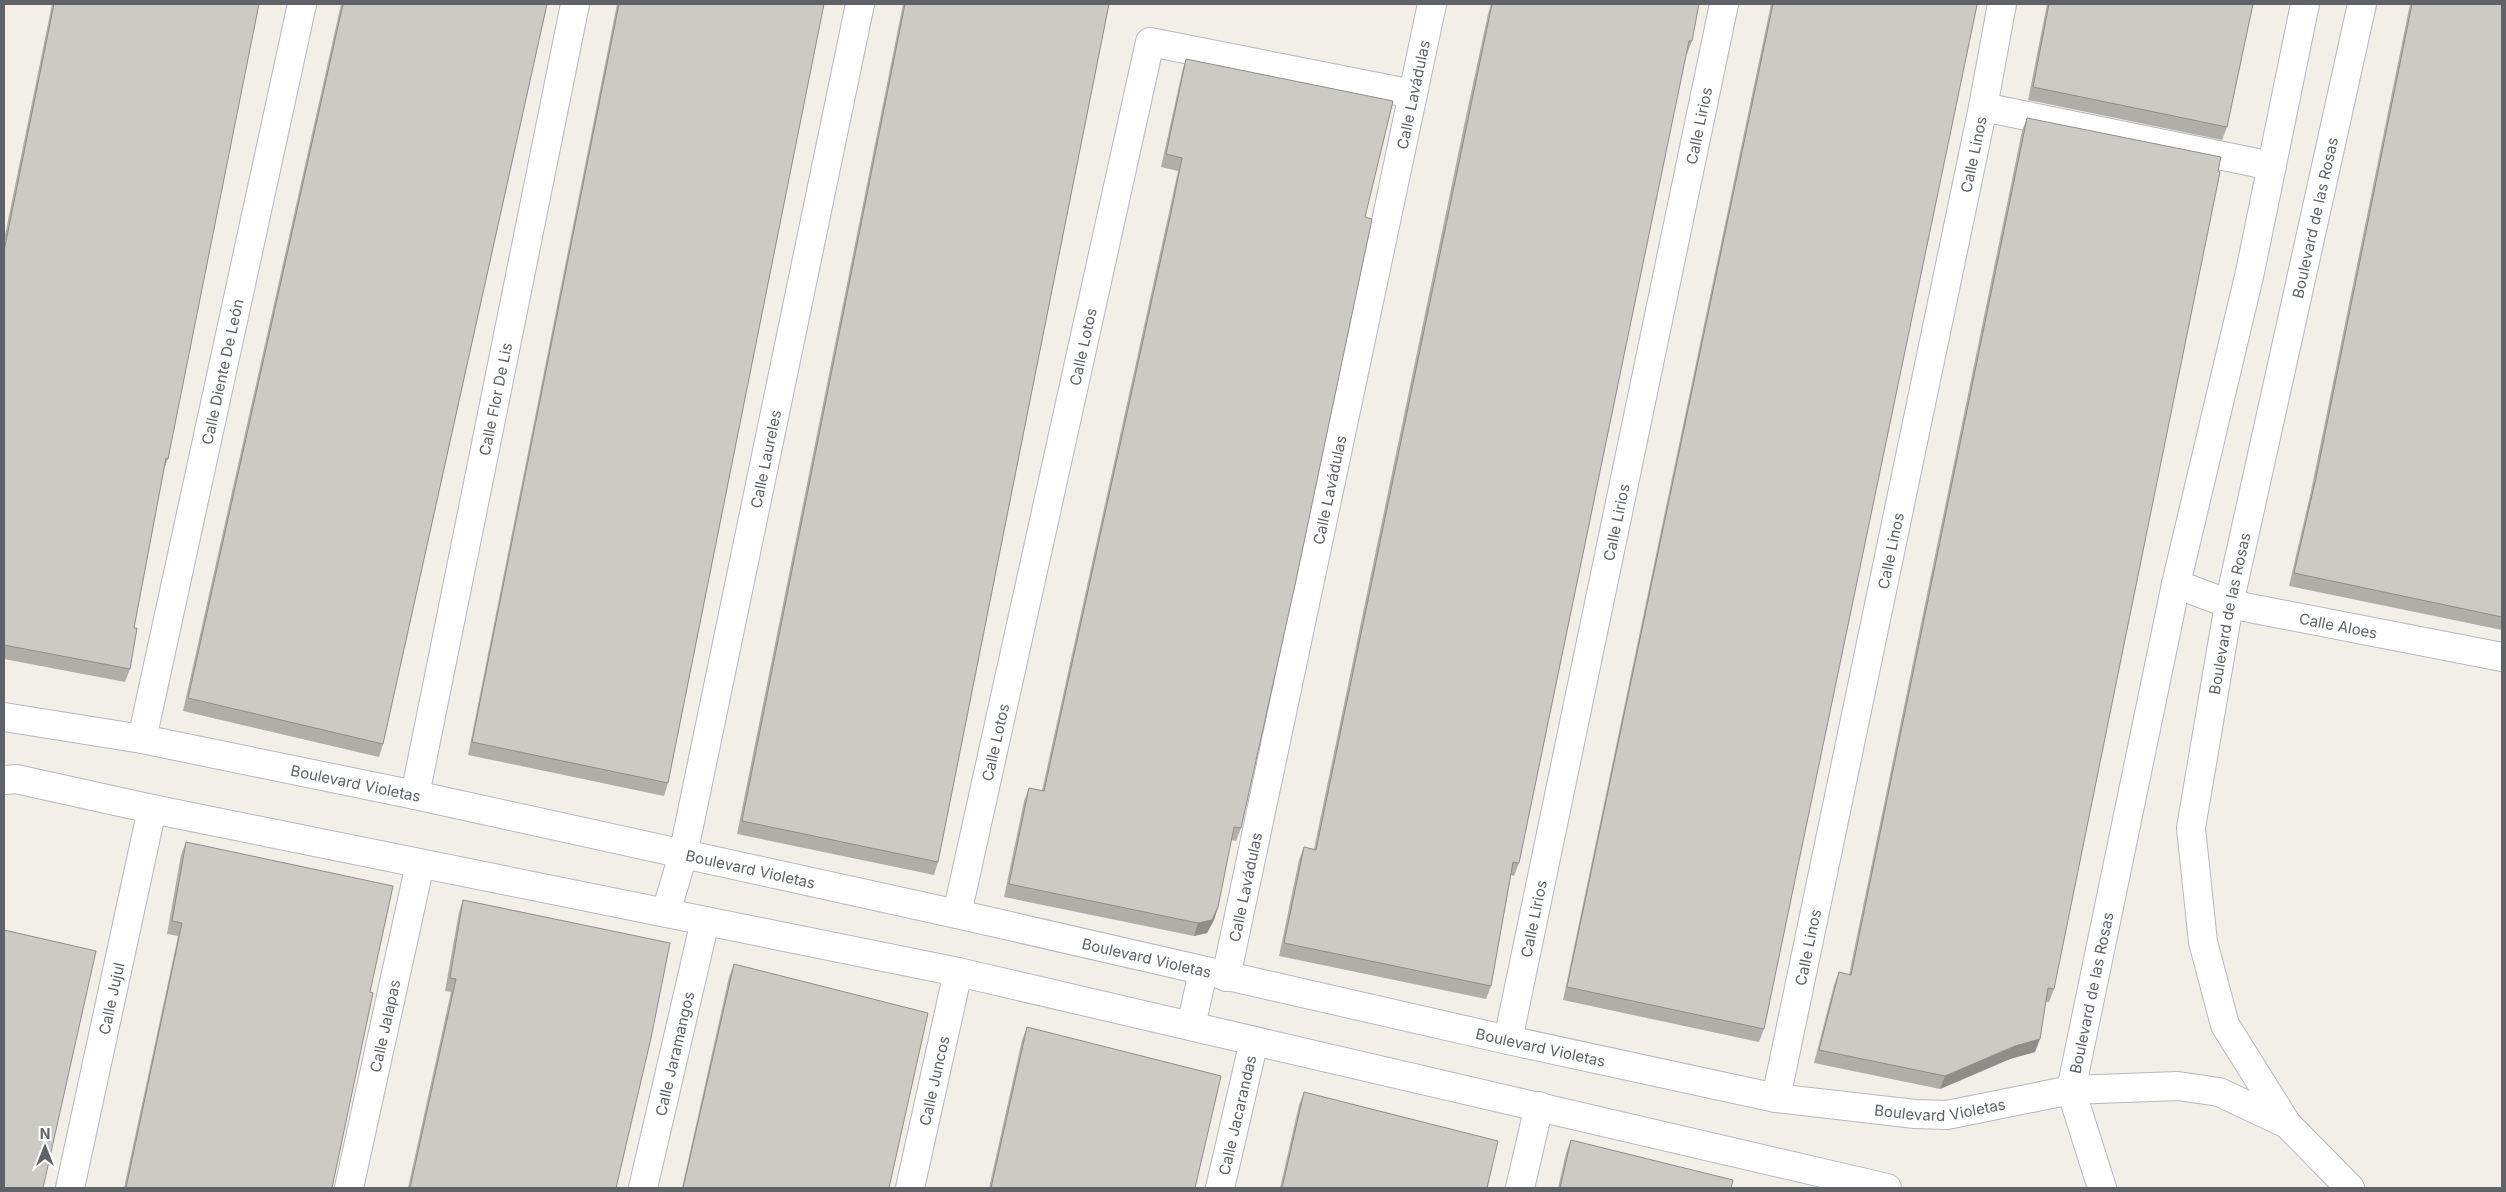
<svg xmlns="http://www.w3.org/2000/svg" width="2506" height="1192" font-family="Inter,sans-serif">
  <rect width="100%" height="100%" fill="#f1efe8"/>
  <g fill="none" stroke-linecap="round" stroke-linejoin="round">
    <g stroke="#b5b8bc" stroke-width="30">
      <g id="minor">
        <path d="M1983 107 2272 166"/>
        <path id="s1" d="M2176 584 2229 604 2502 657"/>
        <path id="s2" d="M4 717 142 739 415 795 957 914 1508 1040 1776 1098 1915 1114 1947 1115 2071 1090 2178 1086 2219 1092 2287 1124"/>
        <path id="s3" d="M142 739 302 4"/>
        <path d="M4 780 16 779 152 809 958 972 1887 1188"/>
        <path id="s4" d="M415 795 575 4"/>
        <path id="s5" d="M666 912 683 855 860 4"/>
        <path id="s6" d="M957 914 1150 42 1413 94"/>
        <path id="s7" d="M1226 977 1432 4"/>
        <path d="M1191 1026 1203 972"/>
        <path id="s8" d="M1508 1040 1724 4"/>
        <path id="s9" d="M1776 1098 1983 107 2002 4"/>
        <path id="s10" d="M70 1188 152 809"/>
        <path id="s11" d="M349 1188 420 864"/>
        <path id="s12" d="M643 1188 705 921"/>
        <path id="s13" d="M910 1188 958 972"/>
        <path id="s14" d="M1220 1188 1254 1041"/>
        <path d="M1520 1188 1539 1106"/>
        <path id="s15" d="M2102 1188 2071 1090 2176 584 2250 272 2305 4"/>
        <path id="s16" d="M2350 1188 2287 1124 2225 1025 2203 942 2191 828 2229 604 2362 4"/>
      </g>
    </g>
    <use href="#minor" stroke="#fff" stroke-width="28"/>
  </g>
  <path fill="#afaea9" d="M52 4H259L168 459 164 469 134 628 130 669 125 682 4 659V240Z
    M341 4H547L383 744 379 757 183 711Z
    M617 4H824L668 783 664 796 468 755Z
    M903 4H1109L938 862 934 875 737 834Z
    M1491 4 1692 41 1687 54H1686L1519 863 1514 876 1511 875 1491 986 1486 999 1279 956 1299 860 1304 847 1314 849 1465 121 1488 14Z
    M1771 4H1974L1764 1029 1759 1042 1563 1000Z
    M2047 4H2253L2227 127 2222 140 2028 100Z
    M2410 4H2502V630L2289 586 2311 491Z
    M1186 59 1365 217 1241 828 1236 841 1231 840 1218 907 1214 920 1207 933 1194 936 1004 897 1024 801 1029 788 1042 791 1166 226 1178 171 1161 167 1182 72Z
    M2027 118 2054 989 2049 1002H2046L2035 1052 2010 1059 1940 1089 1814 1063 1834 985 1839 972 1849 975 2022 131Z
    M186 842 370 992 332 1188H124L178 936 167 934 181 855Z
    M463 900 616 1188H408L451 992 445 991 459 912Z
    M734 964 889 1188H682L729 977Z
    M1027 1027 1195 1188H989L1022 1040Z
    M1304 1092 1487 1188H1280L1299 1105Z
    M1571 1140 1731 1188H1558L1566 1153Z"/>
  <path fill="#8f8d8a" d="M1218 907 1214 920 1207 933 1194 936 1198 923Z
    M2040 1039 2035 1052 2010 1059 1940 1089 1945 1076 2015 1046Z"/>
  <path fill="#cccac5" stroke="#8f8d8a" d="M54 4H259L168 459 166 458 134 628H137L130 669 4 645V251Z
    M343 4H547L383 744 188 698Z
    M619 4H824L668 783 472 742Z
    M905 4H1109L938 862 742 821Z
    M1492 4H1699L1692 41H1689L1519 863 1513 862 1491 986 1284 943 1304 847 1316 850Z
    M1773 4H1974L1977 5 1764 1029 1567 987Z
    M2049 4H2253L2227 127 2033 87Z
    M2412 4H2502V617L2294 573 2316 478Z
    M1186 59 1393 101 1365 217 1372 219 1295 585 1241 828 1234 827 1218 907 1212 920 1198 923 1009 884 1029 788 1044 791 1171 213 1182 158 1166 154Z
    M2027 118 2221 157 2218 171 2220 172 2054 989 2048 988 2040 1039 2015 1046 1945 1076 1819 1050 1839 972 1851 975Z
    M186 842 393 886 370 992 373 993 365 1031 332 1188H126L182 923 172 921Z
    M463 900 670 943 651 1038 616 1188H410L456 979 450 978Z
    M4 930 96 951 43 1188H4Z
    M734 964 928 1013 889 1188H683Z
    M1027 1027 1221 1076 1195 1188H991Z
    M1304 1092 1498 1141 1487 1188H1282Z
    M1571 1140 1733 1180 1731 1188H1560Z"/>
  <g text-anchor="middle" dominant-baseline="central" stroke-width="4" stroke-linejoin="round" paint-order="stroke">
    <g font-size="15" fill="#5f6368" stroke="#fff">
      <text stroke="none"><textPath href="#s7" startOffset="902">Calle Lavádulas</textPath></text>
      <text stroke="none"><textPath href="#s8" startOffset="934">Calle Lirios</textPath></text>
      <text stroke="none"><textPath href="#s9" startOffset="964">Calle Linos</textPath></text>
      <text stroke="none"><textPath href="#s16" startOffset="1030">Boulevard de las Rosas</textPath></text>
      <text stroke="none"><textPath href="#s6" startOffset="581">Calle Lotos</textPath></text>
      <text stroke="none"><textPath href="#s3" startOffset="376">Calle Diente De León</textPath></text>
      <text stroke="none"><textPath href="#s4" startOffset="404">Calle Flor De Lis</textPath></text>
      <text stroke="none"><textPath href="#s5" startOffset="464">Calle Laureles</textPath></text>
      <text stroke="none"><textPath href="#s7" startOffset="498">Calle Lavádulas</textPath></text>
      <text stroke="none"><textPath href="#s8" startOffset="529">Calle Lirios</textPath></text>
      <text stroke="none"><textPath href="#s9" startOffset="559">Calle Linos</textPath></text>
      <text stroke="none"><textPath href="#s16" startOffset="625">Boulevard de las Rosas</textPath></text>
      <text stroke="none"><textPath href="#s1" startOffset="168">Calle Aloes</textPath></text>
      <text stroke="none"><textPath href="#s6" startOffset="176">Calle Lotos</textPath></text>
      <text stroke="none"><textPath href="#s2" startOffset="358">Boulevard Violetas</textPath></text>
      <text stroke="none"><textPath href="#s2" startOffset="762">Boulevard Violetas</textPath></text>
      <text stroke="none"><textPath href="#s7" startOffset="92">Calle Lavádulas</textPath></text>
      <text stroke="none"><textPath href="#s8" startOffset="124">Calle Lirios</textPath></text>
      <text stroke="none"><textPath href="#s9" startOffset="154">Calle Linos</textPath></text>
      <text stroke="none"><textPath href="#s2" startOffset="1168">Boulevard Violetas</textPath></text>
      <text stroke="none"><textPath href="#s15" startOffset="202">Boulevard de las Rosas</textPath></text>
      <text stroke="none"><textPath href="#s10" startOffset="194">Calle Jujul</textPath></text>
      <text stroke="none"><textPath href="#s11" startOffset="166">Calle Jalapas</textPath></text>
      <text stroke="none"><textPath href="#s2" startOffset="1572">Boulevard Violetas</textPath></text>
      <text stroke="none"><textPath href="#s12" startOffset="138">Calle Jaramangos</textPath></text>
      <text stroke="none"><textPath href="#s13" startOffset="110">Calle Juncos</textPath></text>
      <text stroke="none"><textPath href="#s2" startOffset="1978">Boulevard Violetas</textPath></text>
      <text stroke="none"><textPath href="#s14" startOffset="75">Calle Jacarandas</textPath></text>
    </g>
  </g>
  <rect width="2506" height="1192" fill="none" stroke="#5f6368" stroke-width="10"/>
  <g transform="translate(45 1147)" stroke="#ffffff" stroke-width="4" paint-order="stroke">
  <path d="M0-4L9 19L0 12L-9 19Z" fill="#5f6368"/>
  <text y="-8" font-size="14" font-weight="bold" text-anchor="middle" fill="#5f6368">N</text>
  </g>
</svg>
